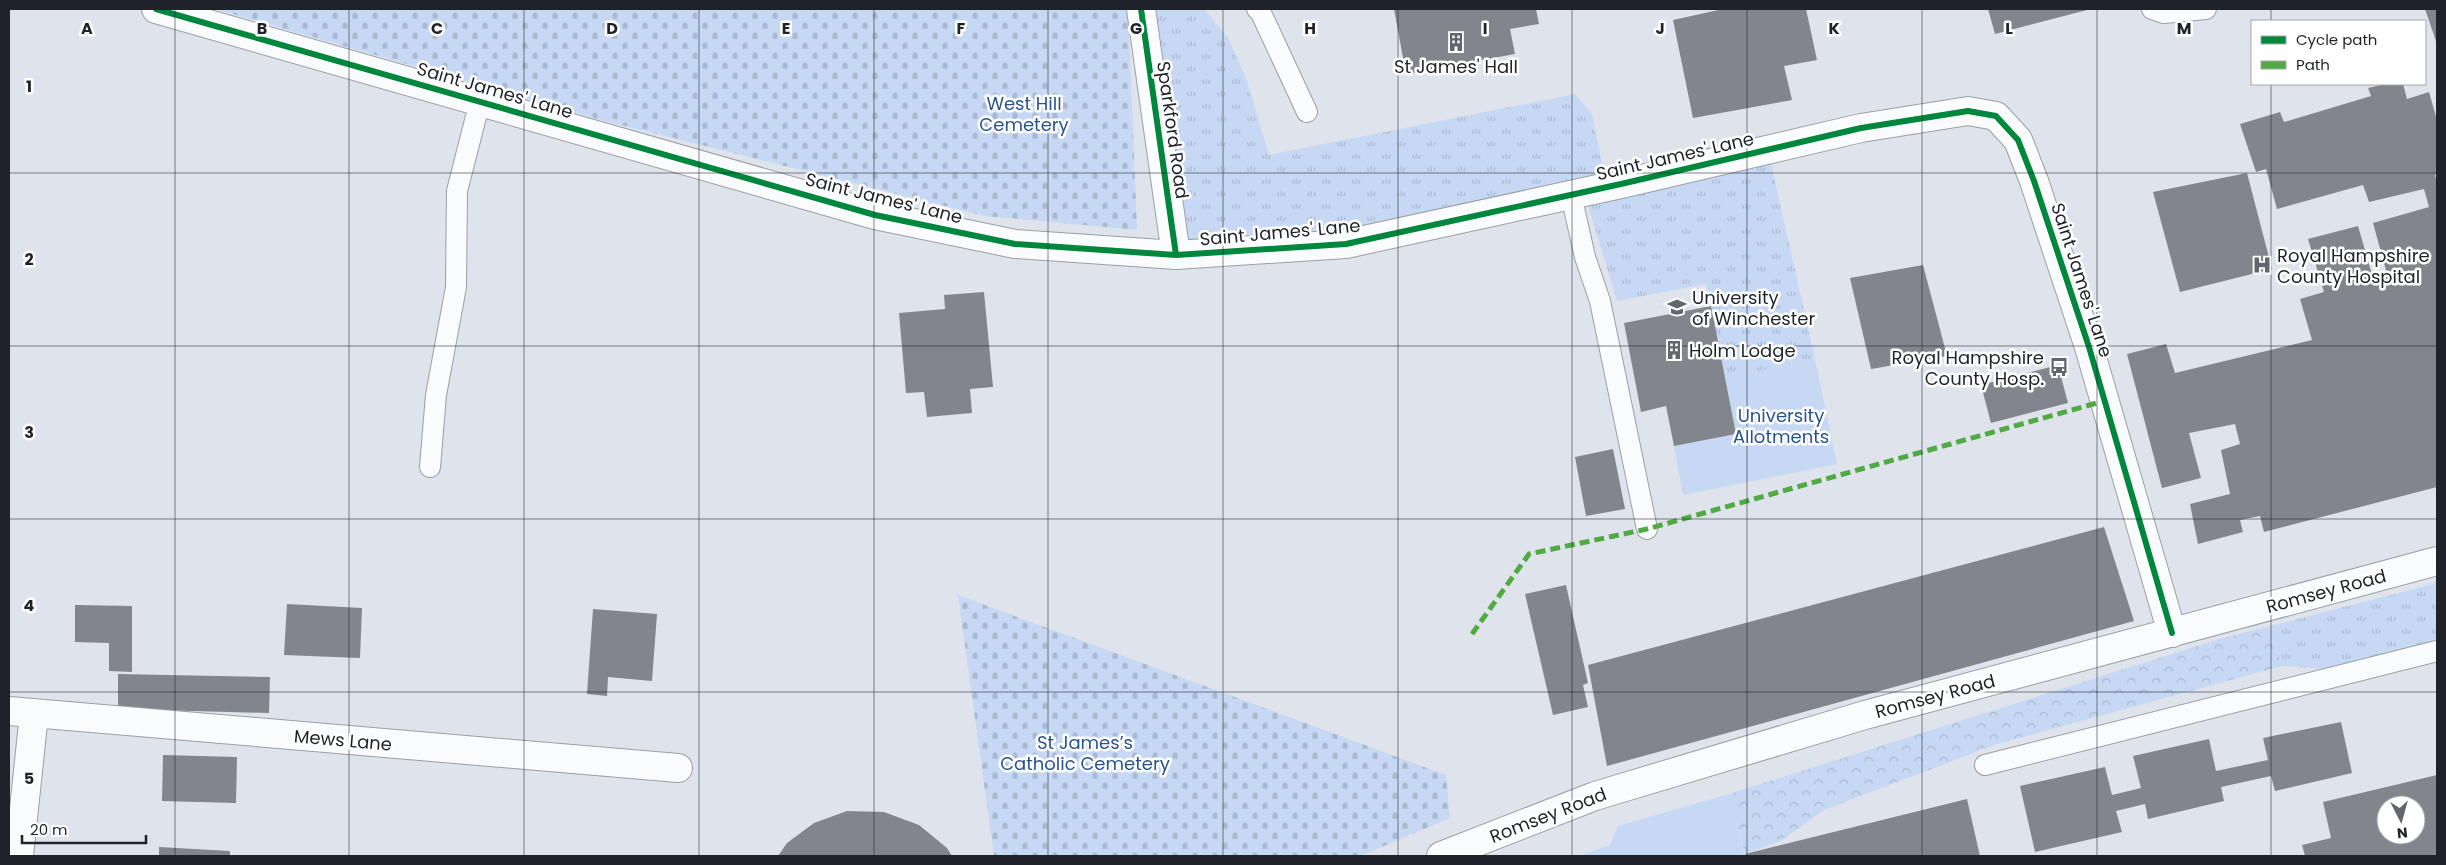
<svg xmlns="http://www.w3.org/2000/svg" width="2446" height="865" font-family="Poppins,sans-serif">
  <defs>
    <pattern id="grass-tufts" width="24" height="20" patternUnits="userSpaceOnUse" patternTransform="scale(1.25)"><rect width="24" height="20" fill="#c6d8f3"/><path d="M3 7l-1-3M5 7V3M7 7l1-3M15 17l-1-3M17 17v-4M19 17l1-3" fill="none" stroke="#aab9d0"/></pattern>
    <pattern id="forest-crowns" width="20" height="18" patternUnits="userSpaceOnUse" patternTransform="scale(1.25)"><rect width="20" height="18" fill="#c6d8f3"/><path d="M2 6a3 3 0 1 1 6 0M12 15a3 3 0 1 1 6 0" fill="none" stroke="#aab9d0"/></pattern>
    <pattern id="cemetery-stones" width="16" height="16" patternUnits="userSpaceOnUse" patternTransform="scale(1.25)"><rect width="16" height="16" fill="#c6d8f3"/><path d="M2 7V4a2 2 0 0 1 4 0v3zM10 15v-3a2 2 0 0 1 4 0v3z" fill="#aab9d0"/></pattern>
  </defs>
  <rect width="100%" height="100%" fill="#dfe4ec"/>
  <path fill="url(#grass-tufts)" d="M1141 9 1205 10 1228 38 1246 78 1269 155 1575 94 1592 114 1607 187 1768 150 1815 359 1725 378 1706 284 1617 301 1584 192 1533 203 1176 255Z
    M2437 583V641L2325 669 2282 666 2271 626Z"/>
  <path fill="url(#forest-crowns)" d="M2271 626 2282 666 1994 745 1824 810 1781 841 1745 854 1729 794 2219 639Z"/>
  <path fill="url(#cemetery-stones)" d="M215 9H1128L1137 230 985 216 601 120Z
    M958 595 1446 775 1450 818 1361 856H994Z"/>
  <path fill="#c6d8f3" d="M1815 359 1837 464 1683 495 1674 446 1736 434 1725 378Z
    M1729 794 1745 856H1579L1610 845 1618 826Z"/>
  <path fill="#82858c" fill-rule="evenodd" d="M1394 9H1536L1539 24 1510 29 1515 54 1406 74Z
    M1723 9H1806L1817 60 1784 66 1792 100 1693 118 1673 20Z
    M1988 9H2091L1995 34Z
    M2425 9H2437V44Z
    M2385 84H2403L2407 99 2429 92 2437 120V174L2435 175 2437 184V487L2264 532 2260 516 2240 520 2243 532 2198 544 2190 504 2230 494 2221 450 2240 444 2235 424 2189 433 2201 478 2162 488 2127 354 2166 344 2175 373 2312 340 2300 299 2324 292 2308 239 2358 226 2373 278 2387 274 2373 223 2429 207 2424 189 2369 202 2363 185 2277 209 2266 169 2256 172 2240 124 2280 112 2284 122 2371 96 2368 88Z
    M2247 173 2272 269 2180 292 2153 192Z
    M1923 265 1947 356 1871 369 1850 278Z
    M984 292 993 387 970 389 972 413 927 417 924 392 906 393 899 313 945 309 944 295Z
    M1711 306 1736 434 1674 446 1666 406 1641 412 1624 323Z
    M2058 365 2068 403 1991 423 1981 385Z
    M1613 449 1625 509 1586 516 1575 457Z
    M2104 527 2134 621 1607 766 1588 665Z
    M1566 585 1588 683 1583 685 1588 707 1553 715 1525 594Z
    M287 604 362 608 360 658 284 655Z
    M75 605 132 606V672L109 671V643L75 642Z
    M593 609 657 614 652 681 608 677 607 696 587 694Z
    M118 674 270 677 269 713 118 709Z
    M2341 722 2352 773 2275 791 2271 776 2221 787 2224 801 2148 819 2145 804 2116 811 2122 832 2035 852 2020 786 2105 767 2112 795 2141 788 2133 756 2209 739 2216 771 2268 760 2263 738Z
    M163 755 237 757 236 803 162 801Z
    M2437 775V856H2305L2302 845 2331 838 2323 802ZM2386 805H2416V835H2386Z
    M1967 799 1980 856H1746L1745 854Z
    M847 811 884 812 919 825 947 848 952 856H778L787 843 814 823Z
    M159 847 230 851V856H159Z"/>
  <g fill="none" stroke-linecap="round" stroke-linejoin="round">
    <g stroke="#9b9fa5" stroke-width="22">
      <path id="lane" d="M1257 9 1261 13 1307 112
        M2152 9 2164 13 2206 9
        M1571 195 1585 257 1600 301 1647 529
        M430 467 436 395 456 287 457 191 480 101
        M1985 765 2437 651"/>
    </g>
    <g stroke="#9b9fa5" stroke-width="30">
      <path id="street" d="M156 9 875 215 1015 244 1176 255 1346 244 1621 184 1861 128 1968 111 1996 116 2018 140 2034 181 2089 347 2172 633
        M1141 9 1176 255
        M9 711 678 768
        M19 856 34 714"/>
    </g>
    <g stroke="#9b9fa5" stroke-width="30">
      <path id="secondary" d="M1441 856 1595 796 1865 715 2437 561"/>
    </g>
    <use href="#lane" stroke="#fafbfc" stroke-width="20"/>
    <use href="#street" stroke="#fafbfc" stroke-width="28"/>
    <use href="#secondary" stroke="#fafbfc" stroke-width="28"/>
    <path stroke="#52aa44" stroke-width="5" stroke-dasharray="10 5" stroke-linecap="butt" d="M1472 634 1529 554 1647 529 2104 401"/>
    <g stroke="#fff" stroke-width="9">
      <path id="cycleway" d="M156 9 875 215 1015 244 1176 255 1346 244 1621 184 1861 128 1968 111 1996 116 2018 140 2034 181 2089 347 2172 633
        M1141 9 1176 255"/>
    </g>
    <use href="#cycleway" stroke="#00873e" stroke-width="6"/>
  </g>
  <path fill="none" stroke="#1f2329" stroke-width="1" stroke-opacity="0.55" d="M175 9V856M349 9V856M524 9V856M699 9V856M874 9V856M1048 9V856M1223 9V856M1398 9V856M1572 9V856M1747 9V856M1922 9V856M2097 9V856M2271 9V21M2271 84V856M9 173H2437M9 346H2437M9 519H2437M9 692H2437"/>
  <defs>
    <g id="building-bare" transform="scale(1.5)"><path d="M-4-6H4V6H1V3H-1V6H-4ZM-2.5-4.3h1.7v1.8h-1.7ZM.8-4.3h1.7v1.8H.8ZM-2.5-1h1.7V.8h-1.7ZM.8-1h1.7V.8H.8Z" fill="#62676d" stroke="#fff" stroke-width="2.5" paint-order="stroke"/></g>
    <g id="hospital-bare" transform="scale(1.5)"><path d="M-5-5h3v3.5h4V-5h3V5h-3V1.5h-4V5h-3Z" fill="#62676d" stroke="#fff" stroke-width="2.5" paint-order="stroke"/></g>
    <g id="university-bare" transform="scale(1.5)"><path d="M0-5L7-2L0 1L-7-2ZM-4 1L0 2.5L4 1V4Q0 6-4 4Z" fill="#62676d" stroke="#fff" stroke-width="2.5" paint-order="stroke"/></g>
    <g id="bus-bare" transform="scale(1.5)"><path d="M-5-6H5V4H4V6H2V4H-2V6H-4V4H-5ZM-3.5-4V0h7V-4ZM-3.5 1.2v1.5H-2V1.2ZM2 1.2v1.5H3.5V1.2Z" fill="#62676d" stroke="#fff" stroke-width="2.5" paint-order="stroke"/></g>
  </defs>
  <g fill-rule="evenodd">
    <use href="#building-bare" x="1456" y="42"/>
    <use href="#hospital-bare" x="2262" y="265"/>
    <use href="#university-bare" x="1677" y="307"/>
    <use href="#building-bare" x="1674" y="350"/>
    <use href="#bus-bare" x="2059" y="367"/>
  </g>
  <g text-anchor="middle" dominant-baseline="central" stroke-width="5" stroke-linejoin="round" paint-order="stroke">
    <g font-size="18" fill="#1f2329" stroke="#fff" text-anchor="start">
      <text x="1456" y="66" text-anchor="middle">St James' Hall</text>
      <text x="2277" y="255">Royal Hampshire<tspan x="2277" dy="21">County Hospital</tspan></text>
      <text x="1692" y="297">University<tspan x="1692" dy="21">of Winchester</tspan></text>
      <text x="1689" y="350">Holm Lodge</text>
      <text x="2044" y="357" text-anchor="end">Royal Hampshire<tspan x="2044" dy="21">County Hosp.</tspan></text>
    </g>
    <g font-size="18" fill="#1f2329" stroke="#fff">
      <text transform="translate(495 90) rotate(16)">Saint James' Lane</text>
      <text transform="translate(1173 130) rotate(82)">Sparkford Road</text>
      <text transform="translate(1675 156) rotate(-13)">Saint James' Lane</text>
      <text transform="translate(884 198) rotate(14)">Saint James' Lane</text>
      <text transform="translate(1280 232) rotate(-5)">Saint James' Lane</text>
      <text transform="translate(2082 280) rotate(72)">Saint James' Lane</text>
      <text transform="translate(2326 591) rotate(-15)">Romsey Road</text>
      <text transform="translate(1935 696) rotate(-15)">Romsey Road</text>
      <text transform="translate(343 740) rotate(5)">Mews Lane</text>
      <text transform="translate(1548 815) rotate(-21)">Romsey Road</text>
    </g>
    <g font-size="18" fill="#28538f" stroke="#fff">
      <text x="1024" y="103">West Hill<tspan x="1024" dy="21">Cemetery</tspan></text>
      <text x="1781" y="415">University<tspan x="1781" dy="21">Allotments</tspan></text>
      <text x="1085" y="742">St James’s<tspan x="1085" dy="21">Catholic Cemetery</tspan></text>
    </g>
  </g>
  <g font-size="16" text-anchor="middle" font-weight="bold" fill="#1f2329" stroke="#fff" stroke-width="5" stroke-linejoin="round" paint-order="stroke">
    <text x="87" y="34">A</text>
    <text x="262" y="34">B</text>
    <text x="437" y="34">C</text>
    <text x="612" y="34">D</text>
    <text x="786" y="34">E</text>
    <text x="961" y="34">F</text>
    <text x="1136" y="34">G</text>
    <text x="1310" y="34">H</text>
    <text x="1485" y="34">I</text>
    <text x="1660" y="34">J</text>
    <text x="1834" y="34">K</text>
    <text x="2009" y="34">L</text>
    <text x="2184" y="34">M</text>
    <text x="29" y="92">1</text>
    <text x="29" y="265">2</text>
    <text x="29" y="438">3</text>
    <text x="29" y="611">4</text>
    <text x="29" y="784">5</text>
  </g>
  <rect width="2446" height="865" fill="none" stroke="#1f2329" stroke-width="20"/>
  <rect x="2251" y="20" width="175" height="65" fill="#ffffff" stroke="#a5a7a9"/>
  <rect x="2261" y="36" width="25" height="8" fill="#00873e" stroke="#a5a7a9"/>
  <text x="2296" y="45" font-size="15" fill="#1f2329">Cycle path</text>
  <rect x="2261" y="61" width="25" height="8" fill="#52aa44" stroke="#a5a7a9"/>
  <text x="2296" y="70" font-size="15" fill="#1f2329">Path</text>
  <g transform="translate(2401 820) rotate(174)"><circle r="24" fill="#ffffff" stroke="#a5a7a9"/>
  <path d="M0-4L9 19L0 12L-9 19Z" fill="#62676d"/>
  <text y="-8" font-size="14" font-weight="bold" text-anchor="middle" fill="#1f2329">N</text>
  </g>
  <path d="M22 835v8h124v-8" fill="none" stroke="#1f2329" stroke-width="2.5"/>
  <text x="30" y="835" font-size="15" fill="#1f2329" stroke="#ffffff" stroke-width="4" paint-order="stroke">20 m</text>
</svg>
